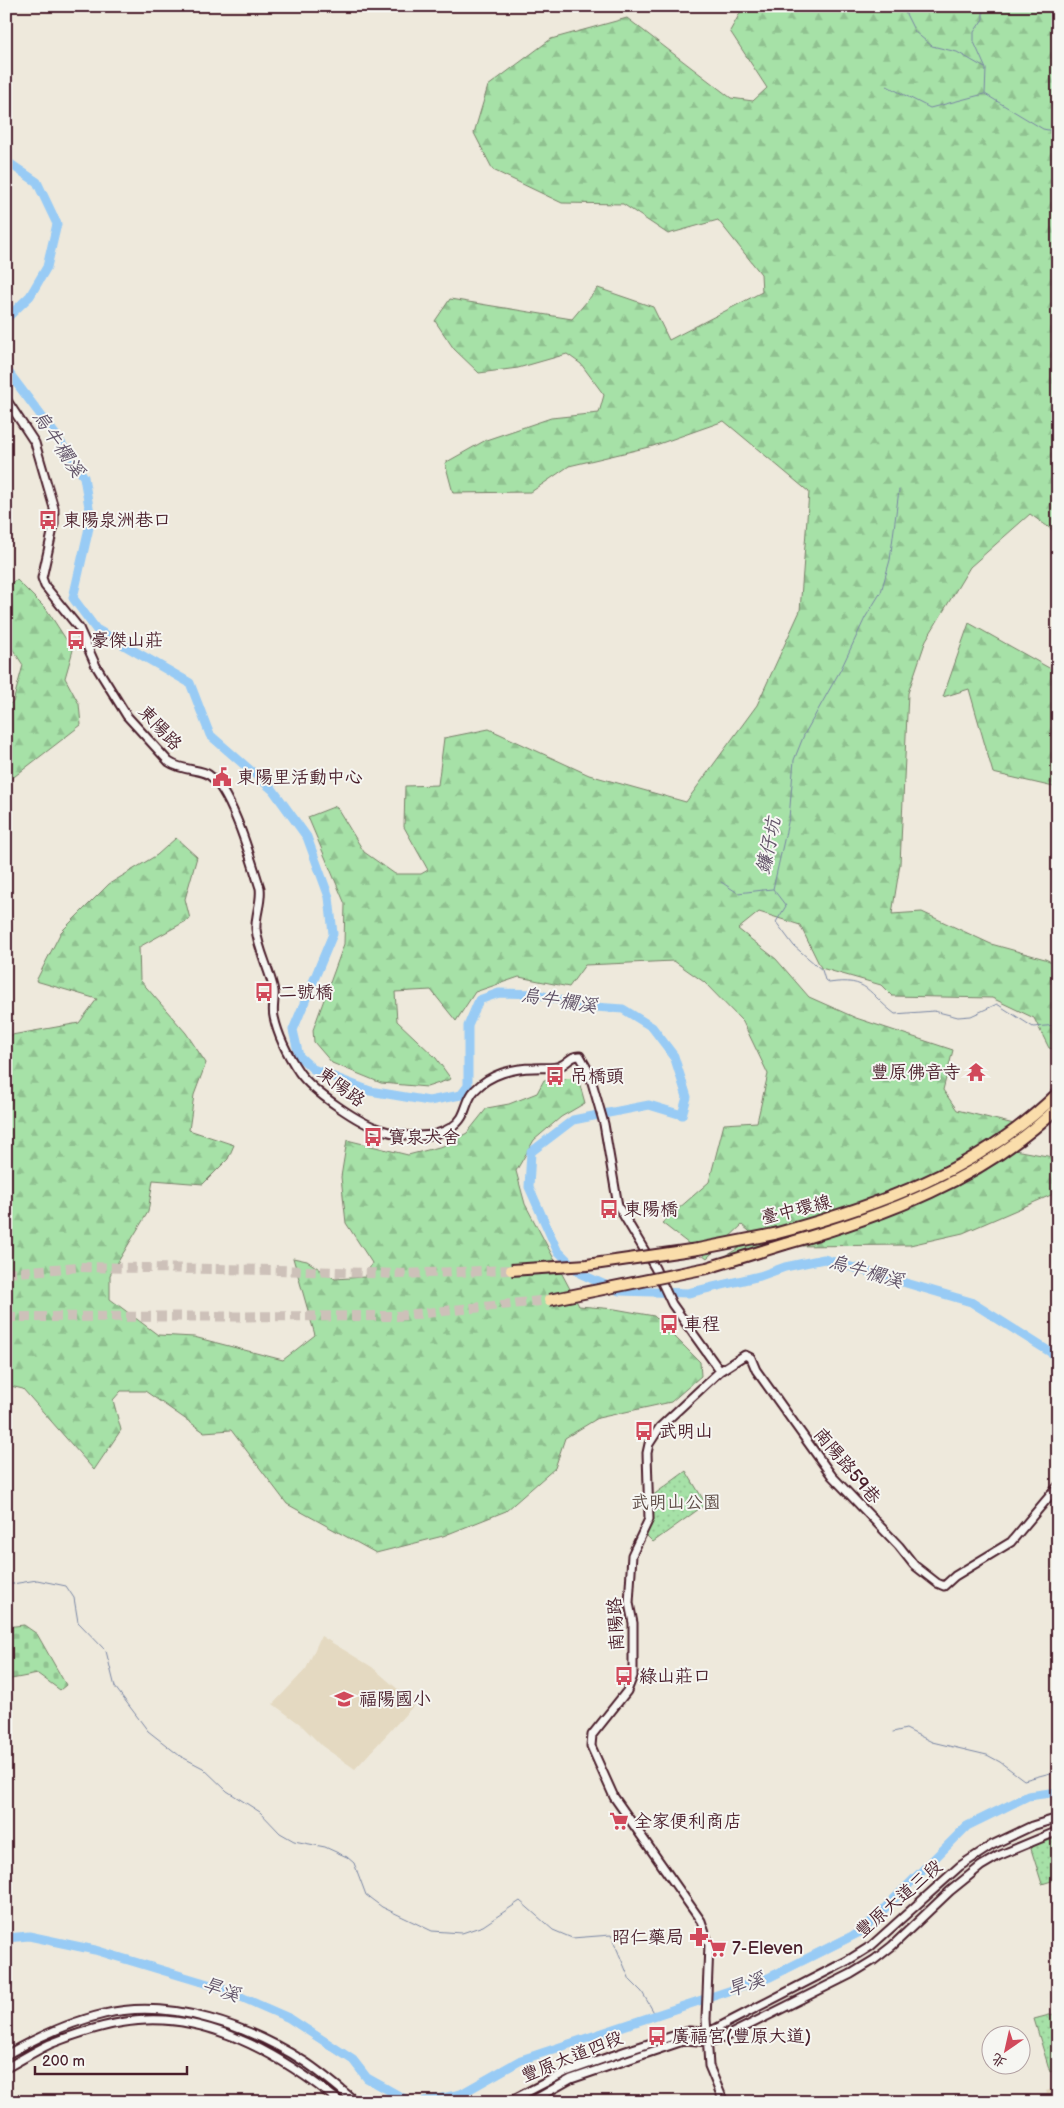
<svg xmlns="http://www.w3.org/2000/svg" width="1064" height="2108" font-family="'Balsamiq Sans','LXGW WenKai TC',sans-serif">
  <defs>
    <pattern id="forest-firs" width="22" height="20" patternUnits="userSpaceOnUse" patternTransform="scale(1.25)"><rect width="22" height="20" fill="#a6e1a7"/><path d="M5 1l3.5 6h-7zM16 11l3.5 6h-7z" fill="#90c190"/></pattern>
    <pattern id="cemetery-stones" width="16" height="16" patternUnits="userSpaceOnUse" patternTransform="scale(1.25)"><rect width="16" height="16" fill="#a6e1a7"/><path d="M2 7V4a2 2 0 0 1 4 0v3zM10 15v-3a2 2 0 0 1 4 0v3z" fill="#90c190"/></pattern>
    <pattern id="park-dots" width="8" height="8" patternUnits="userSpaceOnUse" patternTransform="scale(1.25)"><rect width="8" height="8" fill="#a6e1a7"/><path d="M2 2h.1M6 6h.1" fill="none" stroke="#90c190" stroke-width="1.8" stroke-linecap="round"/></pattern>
  </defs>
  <rect width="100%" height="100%" fill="#eee9dc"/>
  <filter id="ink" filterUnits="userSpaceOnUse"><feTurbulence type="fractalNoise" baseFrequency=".02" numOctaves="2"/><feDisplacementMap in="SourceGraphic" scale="10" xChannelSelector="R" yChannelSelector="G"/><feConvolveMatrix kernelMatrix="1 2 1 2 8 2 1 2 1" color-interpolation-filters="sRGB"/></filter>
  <g filter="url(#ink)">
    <path fill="#e4d9c1" d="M321 1636 372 1667 415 1704 355 1769 322 1746 300 1724 273 1704 306 1669Z
      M1058 2087V2102H1022L1047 2094 1046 2091Z"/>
    <path fill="url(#forest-firs)" stroke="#788069" d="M744 6H1058V534L1030 514 970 567 926 640 908 693 900 864 892 914 922 912 991 944 1045 959 1058 965V1050L1049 1048 1034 1018 992 998 892 996 881 985 821 968 800 925 759 912 738 929 776 959 809 997 856 1018 953 1050 943 1090 957 1110 1018 1125 1009 1149 1058 1158V1192L963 1233 910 1245 788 1246 735 1266 724 1257 756 1237 742 1225 707 1258 662 1223 709 1182 724 1124 757 1122 768 1074 743 1022 704 982 674 961 585 965 569 987 519 977 475 992 456 1021 431 990 395 992 397 1021 436 1058 451 1079 427 1087 381 1083 332 1063 314 1042 313 1030 344 944 345 904 308 817 336 806 364 852 395 874H421L428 870 404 827 405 786 438 785 444 738 489 729 589 775 686 802 757 705 800 611 809 492 724 421 653 446 569 466 531 492 453 493 445 463 486 440 551 418 599 413 604 395 581 364 567 354 518 368 479 373 454 349 435 321 450 299 572 319 598 288 653 307 669 340 762 292 761 274 718 220 668 234 623 204 562 203 493 170 474 133 488 86 551 39 627 18 731 98 753 101 767 88 730 31Z
      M17 580 47 610 73 650 65 678 79 704 81 725 6 783V706L13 702 23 665 6 639V585Z
      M969 623 1058 673V788L993 773 969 689 943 697Z
      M176 838 197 857 185 899 190 919 139 947 140 980 186 1033 206 1063 194 1095 189 1130 234 1145 228 1159 203 1184 153 1180 148 1212 110 1275V1299L158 1335 194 1337 283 1360 315 1335 293 1258 307 1261 335 1279 365 1277 372 1263 346 1223 341 1177 347 1140 408 1155 443 1146 467 1133 487 1108 509 1104 537 1093 544 1080 578 1078 585 1103 561 1117 534 1140 516 1171 525 1204 579 1306 615 1309 654 1316 700 1362 701 1376 671 1402 598 1418 565 1438 555 1468 506 1511 443 1536 376 1553 287 1504 231 1430 204 1432 145 1391H121L113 1400 121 1430 94 1470 23 1389 6 1385V1036L79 1023 97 999 36 981 61 932 109 884 157 855Z"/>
    <path fill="url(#cemetery-stones)" stroke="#788069" d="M24 1625 37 1634 66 1685 60 1690 38 1674 6 1680V1627Z"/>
    <path fill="url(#park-dots)" stroke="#788069" d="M686 1471 706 1504 653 1542 646 1535 651 1524 652 1496Z
      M1058 1838V1879L1042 1884 1031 1849 1036 1844Z
      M1053 2014 1055 2017 1058 2016V2069L1050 2072 1034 2019Z"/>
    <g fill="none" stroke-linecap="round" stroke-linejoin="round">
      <path stroke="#7986a4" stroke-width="1" d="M902 6 915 32 932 46 957 52 985 68
        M983 6V19L974 32V42L986 69 985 94 1043 129 1058 132
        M887 86 930 108 984 94
        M1054 196 1058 173
        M721 882 738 893 772 889
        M773 889 789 818 794 760 804 735 841 669 865 618 881 592 890 560 899 490
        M773 889 786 906 776 922 794 946 822 970 825 980 829 983C869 977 867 993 895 1014L934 1011 958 1017 971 1016 997 1004 1033 1027 1058 1025
        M6 1585 37 1580 66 1586 74 1598 78 1622 106 1651 115 1687 148 1731 180 1756 203 1768 227 1791 260 1812 280 1833 294 1841 325 1847 347 1857 354 1863 366 1895 382 1907 432 1931 462 1933 483 1926 520 1901 553 1930 572 1938 611 1935 630 1980 642 1992 656 2016
        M893 1732 906 1729 932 1742 987 1755 1000 1762 1024 1780 1058 1771"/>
      <path stroke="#98cbf5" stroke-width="9" d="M6 161 37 182 57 224 47 267 30 296 6 319
        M6 369 55 434 84 477 91 519 73 598 96 629 190 683 210 735 273 790 307 837 329 897 333 934 293 1030 299 1056 313 1069 370 1091 429 1101 461 1095 468 1086V1026L479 1000 499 993 537 994 581 1006 623 1009 652 1027 674 1056 687 1097 682 1115 649 1105 573 1120 531 1152 529 1187 557 1250 581 1274 619 1291 688 1293 760 1276 785 1267 824 1259 971 1302 1058 1357
        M6 1938 29 1936 95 1950 218 1987 289 2018 353 2060 367 2078 410 2102
        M424 2102 461 2094 521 2060 768 1978 862 1931 967 1826 1028 1796 1058 1792"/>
      <path stroke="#cdc1b9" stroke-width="10" stroke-dasharray="10 5" stroke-linecap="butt" d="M6 1273 79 1267 275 1270 401 1274 511 1270
        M6 1317 397 1316 549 1300"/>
      <g stroke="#4a1f2b" stroke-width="11">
        <path id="tertiary" d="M6 399 35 443 54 508V524L42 578 45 586 79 628 96 666 127 716 169 762C182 771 201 769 209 775 232 791 251 860 260 888 262 902 255 915 256 929 258 950 270 970 274 991 275 1000 272 1009 274 1017 278 1036 289 1057 299 1072 313 1092 360 1124 382 1130 404 1137 432 1140 452 1127 468 1117 464 1101 475 1090 490 1074 513 1068 534 1068 542 1067 553 1069 560 1066 568 1063 571 1055 580 1056L589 1072 604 1124 618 1206 655 1268 672 1304 720 1371
          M6 2055C36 2038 70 2022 104 2014 171 1998 249 2026 305 2062 323 2074 339 2088 356 2102
          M6 2068C21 2060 35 2051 50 2044 80 2032 114 2021 146 2020 218 2017 286 2059 340 2102
          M508 2102 566 2072 626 2051 689 2031 708 2032 717 2028 847 1961 871 1946 960 1866 992 1845 1032 1826 1058 1818
          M530 2102 571 2079 686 2040 708 2042 723 2038 851 1974 874 1960 892 1946 950 1891 981 1866 998 1856 1058 1831
          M724 2102 709 2066 706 2019 709 1945 701 1921 614 1797 591 1746 592 1735 627 1691 633 1676V1623L629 1603 632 1555 649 1519 647 1453 649 1444 660 1427 720 1371 745 1355 751 1358 756 1370 832 1476 899 1546 914 1565 937 1583 944 1586 955 1576 1011 1542 1058 1486"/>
      </g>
      <g stroke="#4a1f2b" stroke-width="14">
        <path id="motorway" d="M774 1234C878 1206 980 1170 1058 1093
          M785 1244C883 1216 983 1180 1058 1107"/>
      </g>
      <use href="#tertiary" stroke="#f6f6f2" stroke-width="7"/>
      <use href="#motorway" stroke="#faddab" stroke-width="10"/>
      <g stroke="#4a1f2b" stroke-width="14" stroke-linecap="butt">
        <path id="motorway-bridge" d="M511 1270 587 1265 698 1249 774 1234
          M549 1300 707 1268 785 1244"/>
      </g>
      <use href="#motorway-bridge" stroke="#faddab" stroke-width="10"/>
    </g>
  </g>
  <defs>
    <g id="bus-bare" transform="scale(1.5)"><path d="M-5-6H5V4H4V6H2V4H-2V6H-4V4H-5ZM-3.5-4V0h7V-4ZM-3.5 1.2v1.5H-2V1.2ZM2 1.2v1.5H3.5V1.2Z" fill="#d1495b" stroke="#f6f6f2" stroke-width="2.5" paint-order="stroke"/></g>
    <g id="civic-bare" transform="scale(1.5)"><path d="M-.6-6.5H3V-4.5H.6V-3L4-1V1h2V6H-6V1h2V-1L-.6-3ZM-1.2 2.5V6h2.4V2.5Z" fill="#d1495b" stroke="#f6f6f2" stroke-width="2.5" paint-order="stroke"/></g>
    <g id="temple-bare" transform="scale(1.5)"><path d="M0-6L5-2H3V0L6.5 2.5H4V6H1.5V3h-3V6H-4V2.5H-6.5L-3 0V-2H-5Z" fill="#d1495b" stroke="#f6f6f2" stroke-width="2.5" paint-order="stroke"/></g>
    <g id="school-bare" transform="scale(1.5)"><path d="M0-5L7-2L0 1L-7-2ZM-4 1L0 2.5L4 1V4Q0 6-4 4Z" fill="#d1495b" stroke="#f6f6f2" stroke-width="2.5" paint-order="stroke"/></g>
    <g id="supermarket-bare" transform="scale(1.5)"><path d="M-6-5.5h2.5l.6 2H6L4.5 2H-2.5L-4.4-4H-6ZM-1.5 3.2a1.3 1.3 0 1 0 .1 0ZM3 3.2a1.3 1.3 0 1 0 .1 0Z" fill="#d1495b" stroke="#f6f6f2" stroke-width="2.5" paint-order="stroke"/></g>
    <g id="pharmacy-bare" transform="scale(1.5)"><path d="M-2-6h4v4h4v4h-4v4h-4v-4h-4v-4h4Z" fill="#d1495b" stroke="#f6f6f2" stroke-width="2.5" paint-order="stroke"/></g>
  </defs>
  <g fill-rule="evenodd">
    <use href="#bus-bare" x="48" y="520"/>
    <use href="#bus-bare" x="76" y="640"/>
    <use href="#civic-bare" x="222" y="777"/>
    <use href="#bus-bare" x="264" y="992"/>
    <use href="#temple-bare" x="976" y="1072"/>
    <use href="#bus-bare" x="555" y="1076"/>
    <use href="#bus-bare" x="373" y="1137"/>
    <use href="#bus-bare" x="609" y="1209"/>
    <use href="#bus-bare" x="669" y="1324"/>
    <use href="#bus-bare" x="644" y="1431"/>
    <use href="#bus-bare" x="624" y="1676"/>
    <use href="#school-bare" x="344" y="1699"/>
    <use href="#supermarket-bare" x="619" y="1821"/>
    <use href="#pharmacy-bare" x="699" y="1937"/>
    <use href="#supermarket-bare" x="717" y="1948"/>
    <use href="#bus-bare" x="657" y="2036"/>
  </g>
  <g text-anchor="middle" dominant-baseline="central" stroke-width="4" stroke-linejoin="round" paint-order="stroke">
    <g font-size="18" fill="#4a1f2b" stroke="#f6f6f2" text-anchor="start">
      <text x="63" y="520">東陽泉洲巷口</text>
      <text x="91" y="640">豪傑山莊</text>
      <text x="237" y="777">東陽里活動中心</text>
      <text x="279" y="992">二號橋</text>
      <text x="961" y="1072" text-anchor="end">豐原佛音寺</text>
      <text x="570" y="1076">吊橋頭</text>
      <text x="388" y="1137">寶泉犬舍</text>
      <text x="624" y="1209">東陽橋</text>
      <text x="684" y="1324">車程</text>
      <text x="659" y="1431">武明山</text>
      <text x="639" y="1676">綠山莊口</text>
      <text x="359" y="1699">福陽國小</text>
      <text x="634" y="1821">全家便利商店</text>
      <text x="684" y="1937" text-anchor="end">昭仁藥局</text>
      <text x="732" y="1948">7-Eleven</text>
      <text x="672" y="2036">廣福宮(豐原大道)</text>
    </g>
    <g font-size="18" fill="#4a1f2b" stroke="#f6f6f2">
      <text transform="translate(160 728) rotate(47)">東陽路</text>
      <text transform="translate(341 1087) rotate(37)">東陽路</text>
      <text transform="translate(796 1210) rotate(-14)">臺中環線</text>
      <text transform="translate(847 1466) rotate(50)">南陽路59巷</text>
      <text transform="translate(616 1624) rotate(-93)">南陽路</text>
      <text transform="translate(899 1899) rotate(-41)">豐原大道三段</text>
      <text transform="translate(572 2057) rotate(-22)">豐原大道四段</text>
    </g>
    <g font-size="18" fill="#61504a" stroke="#f6f6f2">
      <text x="676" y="1502">武明山公園</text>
    </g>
    <g font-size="19" font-style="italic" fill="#615368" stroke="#f6f6f2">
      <text transform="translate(58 444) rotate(56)">烏牛欄溪</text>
      <text transform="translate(769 846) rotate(-78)">鐮仔坑</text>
      <text transform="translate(559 1001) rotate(9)">烏牛欄溪</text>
      <text transform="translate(866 1272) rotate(16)">烏牛欄溪</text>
      <text transform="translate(746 1985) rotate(-19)">旱溪</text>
      <text transform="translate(221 1990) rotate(20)">旱溪</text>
    </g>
  </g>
  <rect width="1064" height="2108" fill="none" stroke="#f6f6f2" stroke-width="25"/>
  <rect x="12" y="12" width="1039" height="2083" fill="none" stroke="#4a1f2b" stroke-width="2" filter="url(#ink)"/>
  <g transform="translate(1006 2050) rotate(214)"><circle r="24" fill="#f6f6f2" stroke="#b1a0a2"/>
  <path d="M0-4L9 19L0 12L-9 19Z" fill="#d1495b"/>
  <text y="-8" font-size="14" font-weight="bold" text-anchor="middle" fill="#4a1f2b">北</text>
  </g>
  <path d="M35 2066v8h152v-8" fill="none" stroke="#4a1f2b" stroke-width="2.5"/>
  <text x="42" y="2066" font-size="15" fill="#4a1f2b" stroke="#f6f6f2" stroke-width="4" paint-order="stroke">200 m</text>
</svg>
